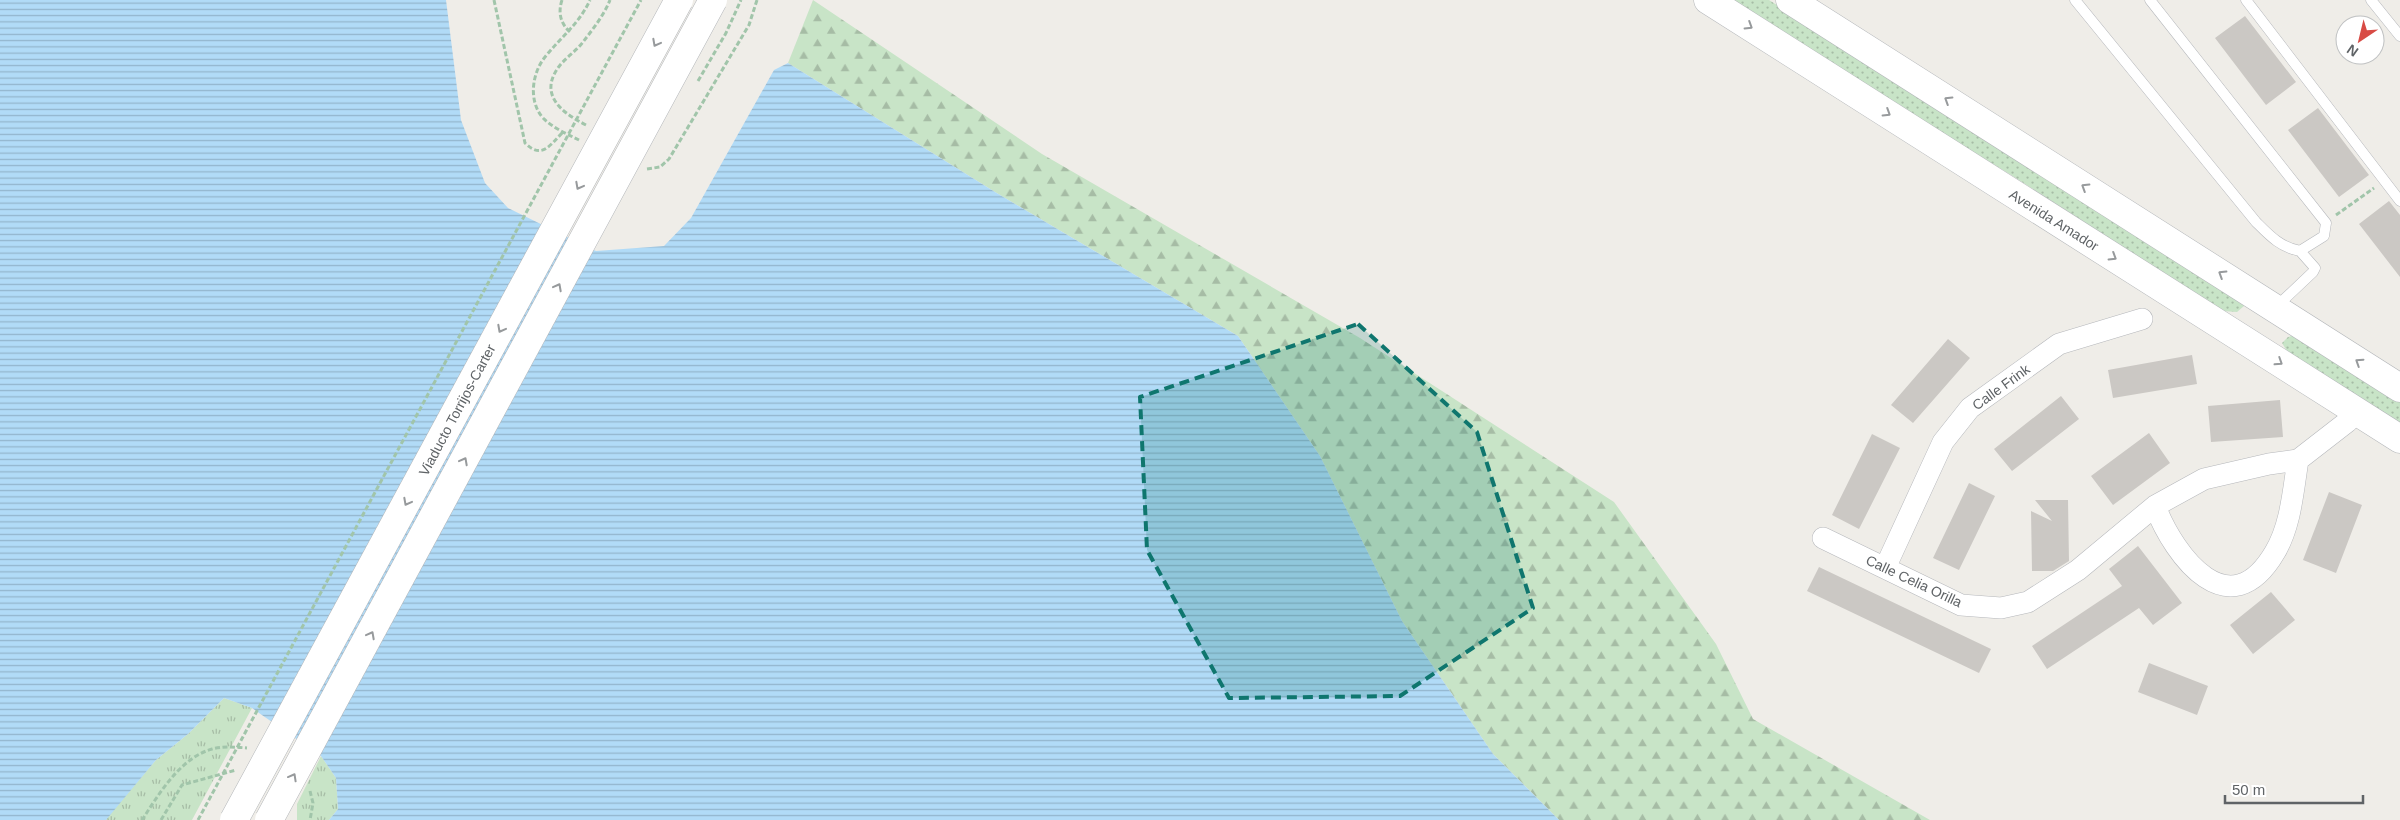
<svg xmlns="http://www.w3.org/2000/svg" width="2400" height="820" font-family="Arial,sans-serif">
  <defs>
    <pattern id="grass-tufts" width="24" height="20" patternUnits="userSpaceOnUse" patternTransform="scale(1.25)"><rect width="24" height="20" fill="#c8e4c7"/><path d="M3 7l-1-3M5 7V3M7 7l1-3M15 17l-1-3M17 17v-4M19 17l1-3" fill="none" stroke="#a6bca5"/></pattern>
    <pattern id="forest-firs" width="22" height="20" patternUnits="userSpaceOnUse" patternTransform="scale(1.25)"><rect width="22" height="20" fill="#c8e4c7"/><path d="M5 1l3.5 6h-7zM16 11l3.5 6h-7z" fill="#a6bca5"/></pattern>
    <pattern id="park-dots" width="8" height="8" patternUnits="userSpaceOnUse" patternTransform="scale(1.25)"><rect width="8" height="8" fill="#c8e4c7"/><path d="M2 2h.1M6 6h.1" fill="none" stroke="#a6bca5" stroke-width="1.8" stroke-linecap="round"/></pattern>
    <pattern id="water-rules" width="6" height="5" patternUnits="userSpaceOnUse" patternTransform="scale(1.25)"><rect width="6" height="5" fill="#b1dbf7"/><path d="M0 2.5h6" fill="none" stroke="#93b5cc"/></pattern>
  </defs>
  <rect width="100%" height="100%" fill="#efede8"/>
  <path fill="url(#grass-tufts)" d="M224 698 252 708 192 820H105L156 760 188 734Z
    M321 756 336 778 338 809 329 820H297V804Z"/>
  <path fill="url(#forest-firs)" d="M813 0 1042 154 1360 338 1614 502 1716 644 1753 719 1930 820H1559L1493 754 1402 621 1320 456 1238 336 995 192 788 63Z"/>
  <path fill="url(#park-dots)" d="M1725 0H1769L2238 295 2244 306 2237 312 2222 311 2011 175Z
    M2299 334 2400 400V425L2287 351 2282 343 2288 337Z"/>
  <path fill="url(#water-rules)" d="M0 0H446L461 120 485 183 508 208 596 251 664 246 691 218 774 70 788 63 995 192 1238 336 1320 456 1402 621 1493 754 1559 820H329L338 809 336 778 321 756 252 708 224 698 188 734 156 760 106 820H0Z"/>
  <path fill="#cbc8c4" d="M2245 16 2296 82 2266 105 2215 38Z
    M2318 108 2369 175 2339 197 2288 130Z
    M2389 201 2400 215V277L2359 224Z
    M1948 339 1970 358 1913 423 1891 405Z
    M2192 355 2197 384 2113 398 2108 370Z
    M2061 396 2079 419 2012 471 1994 449Z
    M2280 400 2283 437 2211 442 2208 406Z
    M2149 433 2170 463 2113 505 2091 476Z
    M1872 434 1900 448 1859 529 1832 515Z
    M1969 483 1995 496 1959 570 1933 558Z
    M2329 492 2362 505 2336 573 2303 560Z
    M2035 500H2068L2069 561 2053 571H2032L2031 511 2052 521Z
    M2138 546 2182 603 2153 625 2139 608 2047 669 2032 646 2122 586 2109 569Z
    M1819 567 1991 649 1979 673 1807 591Z
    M2271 592 2295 620 2253 654 2230 625Z
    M2149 663 2208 686 2197 715 2138 692Z"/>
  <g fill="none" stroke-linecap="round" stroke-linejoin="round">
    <g stroke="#b5b7bb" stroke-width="11">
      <path id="service" d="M2075 0 2256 222C2270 236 2280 247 2300 251
        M2150 0 2326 223 2324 236 2300 251 2315 268 2313 272 2276 307
        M2246 0 2400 201
        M2371 0 2400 36"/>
    </g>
    <g stroke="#b5b7bb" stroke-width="22">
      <path id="minor" d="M2155 506C2175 558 2230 629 2275 552 2291 525 2293 491 2298 460
        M1823 538 1961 605 2001 608 2028 602 2078 570 2155 506 2204 479 2269 464 2298 460 2347 422 2357 412
        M1885 568 1943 442 1970 408 2059 344 2142 319"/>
    </g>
    <g stroke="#b4b7ba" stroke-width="29">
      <path id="secondary" d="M1708 0 2400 439
        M1790 0 2400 388"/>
    </g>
    <path stroke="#a1c5aa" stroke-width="3" stroke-dasharray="5 2.5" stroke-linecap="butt" d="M494 0 525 143C542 160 550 145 563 132
      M562 0C558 12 560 23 570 32
      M698 81 726 33 741 0
      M586 125C560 112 537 93 561 64 568 56 577 50 583 42 593 29 604 15 610 0
      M579 140C567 134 553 128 543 118 528 101 532 73 545 57 561 37 579 24 590 0
      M647 169 660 167 669 159 749 25 757 0
      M2336 215 2374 188
      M310 791 313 803 310 820
      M142 820C159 794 180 758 212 749 223 746 235 747 247 748
      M161 820 182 785 236 770"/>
    <use href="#service" stroke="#fff" stroke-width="10"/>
    <use href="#minor" stroke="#fff" stroke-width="21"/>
    <use href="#secondary" stroke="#fff" stroke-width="28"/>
    <g stroke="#b4b7ba" stroke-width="29" stroke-linecap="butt">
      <path id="secondary-bridge" d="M234 820 679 0
        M269 820 713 0"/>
    </g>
    <path stroke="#a1c5aa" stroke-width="3" stroke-dasharray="5 2.5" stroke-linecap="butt" d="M198 820 641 0"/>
    <use href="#secondary-bridge" stroke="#fff" stroke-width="28"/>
  </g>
  <defs><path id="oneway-chevron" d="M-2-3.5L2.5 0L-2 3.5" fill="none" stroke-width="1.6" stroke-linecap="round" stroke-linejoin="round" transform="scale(1.25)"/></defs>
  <g stroke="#979a9c">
    <use href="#oneway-chevron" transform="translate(1749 26) rotate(32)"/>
    <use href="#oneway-chevron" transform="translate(656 43) rotate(118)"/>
    <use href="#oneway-chevron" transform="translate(1948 100) rotate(-148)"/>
    <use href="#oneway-chevron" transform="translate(1887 113) rotate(32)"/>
    <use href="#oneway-chevron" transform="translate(579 186) rotate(118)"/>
    <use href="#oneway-chevron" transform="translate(2085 187) rotate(-148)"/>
    <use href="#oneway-chevron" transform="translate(2113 257) rotate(32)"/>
    <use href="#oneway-chevron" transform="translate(2222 274) rotate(-148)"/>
    <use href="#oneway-chevron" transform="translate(558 287) rotate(-62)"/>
    <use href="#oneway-chevron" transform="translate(501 329) rotate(118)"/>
    <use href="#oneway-chevron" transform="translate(2279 362) rotate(33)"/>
    <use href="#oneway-chevron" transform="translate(2359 362) rotate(-147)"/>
    <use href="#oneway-chevron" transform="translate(464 461) rotate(-62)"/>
    <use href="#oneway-chevron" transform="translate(407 502) rotate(118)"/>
    <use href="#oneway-chevron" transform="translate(371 635) rotate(-62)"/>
    <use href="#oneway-chevron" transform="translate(293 777) rotate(-61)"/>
  </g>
  <path fill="#0f766e" fill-opacity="0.2" stroke="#0f766e" stroke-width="4" stroke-dasharray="10 6" stroke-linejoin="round" d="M1358 324 1477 432 1533 608 1400 696 1229 698 1147 550 1140 397Z"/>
  <g text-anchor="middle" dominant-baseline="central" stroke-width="4.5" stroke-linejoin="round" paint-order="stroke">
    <g font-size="14" fill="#5f6366" stroke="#fff">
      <text transform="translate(2054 220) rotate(32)">Avenida Amador</text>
      <text transform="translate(2001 387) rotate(-36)">Calle Frink</text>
      <text transform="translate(457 410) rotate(-62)">Viaducto Torrijos-Carter</text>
      <text transform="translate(1914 581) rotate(25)">Calle Celia Orilla</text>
    </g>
  </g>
  <g transform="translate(2360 40) rotate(215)"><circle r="24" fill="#ffffff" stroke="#bfc1c2"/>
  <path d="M0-4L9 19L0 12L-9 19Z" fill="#d84b45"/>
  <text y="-8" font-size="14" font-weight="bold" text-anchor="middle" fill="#5f6366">N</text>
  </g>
  <path d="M2225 795v8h138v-8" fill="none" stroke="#5f6366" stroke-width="2.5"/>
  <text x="2232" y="795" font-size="15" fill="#5f6366" stroke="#ffffff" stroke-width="4" paint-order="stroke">50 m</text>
</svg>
